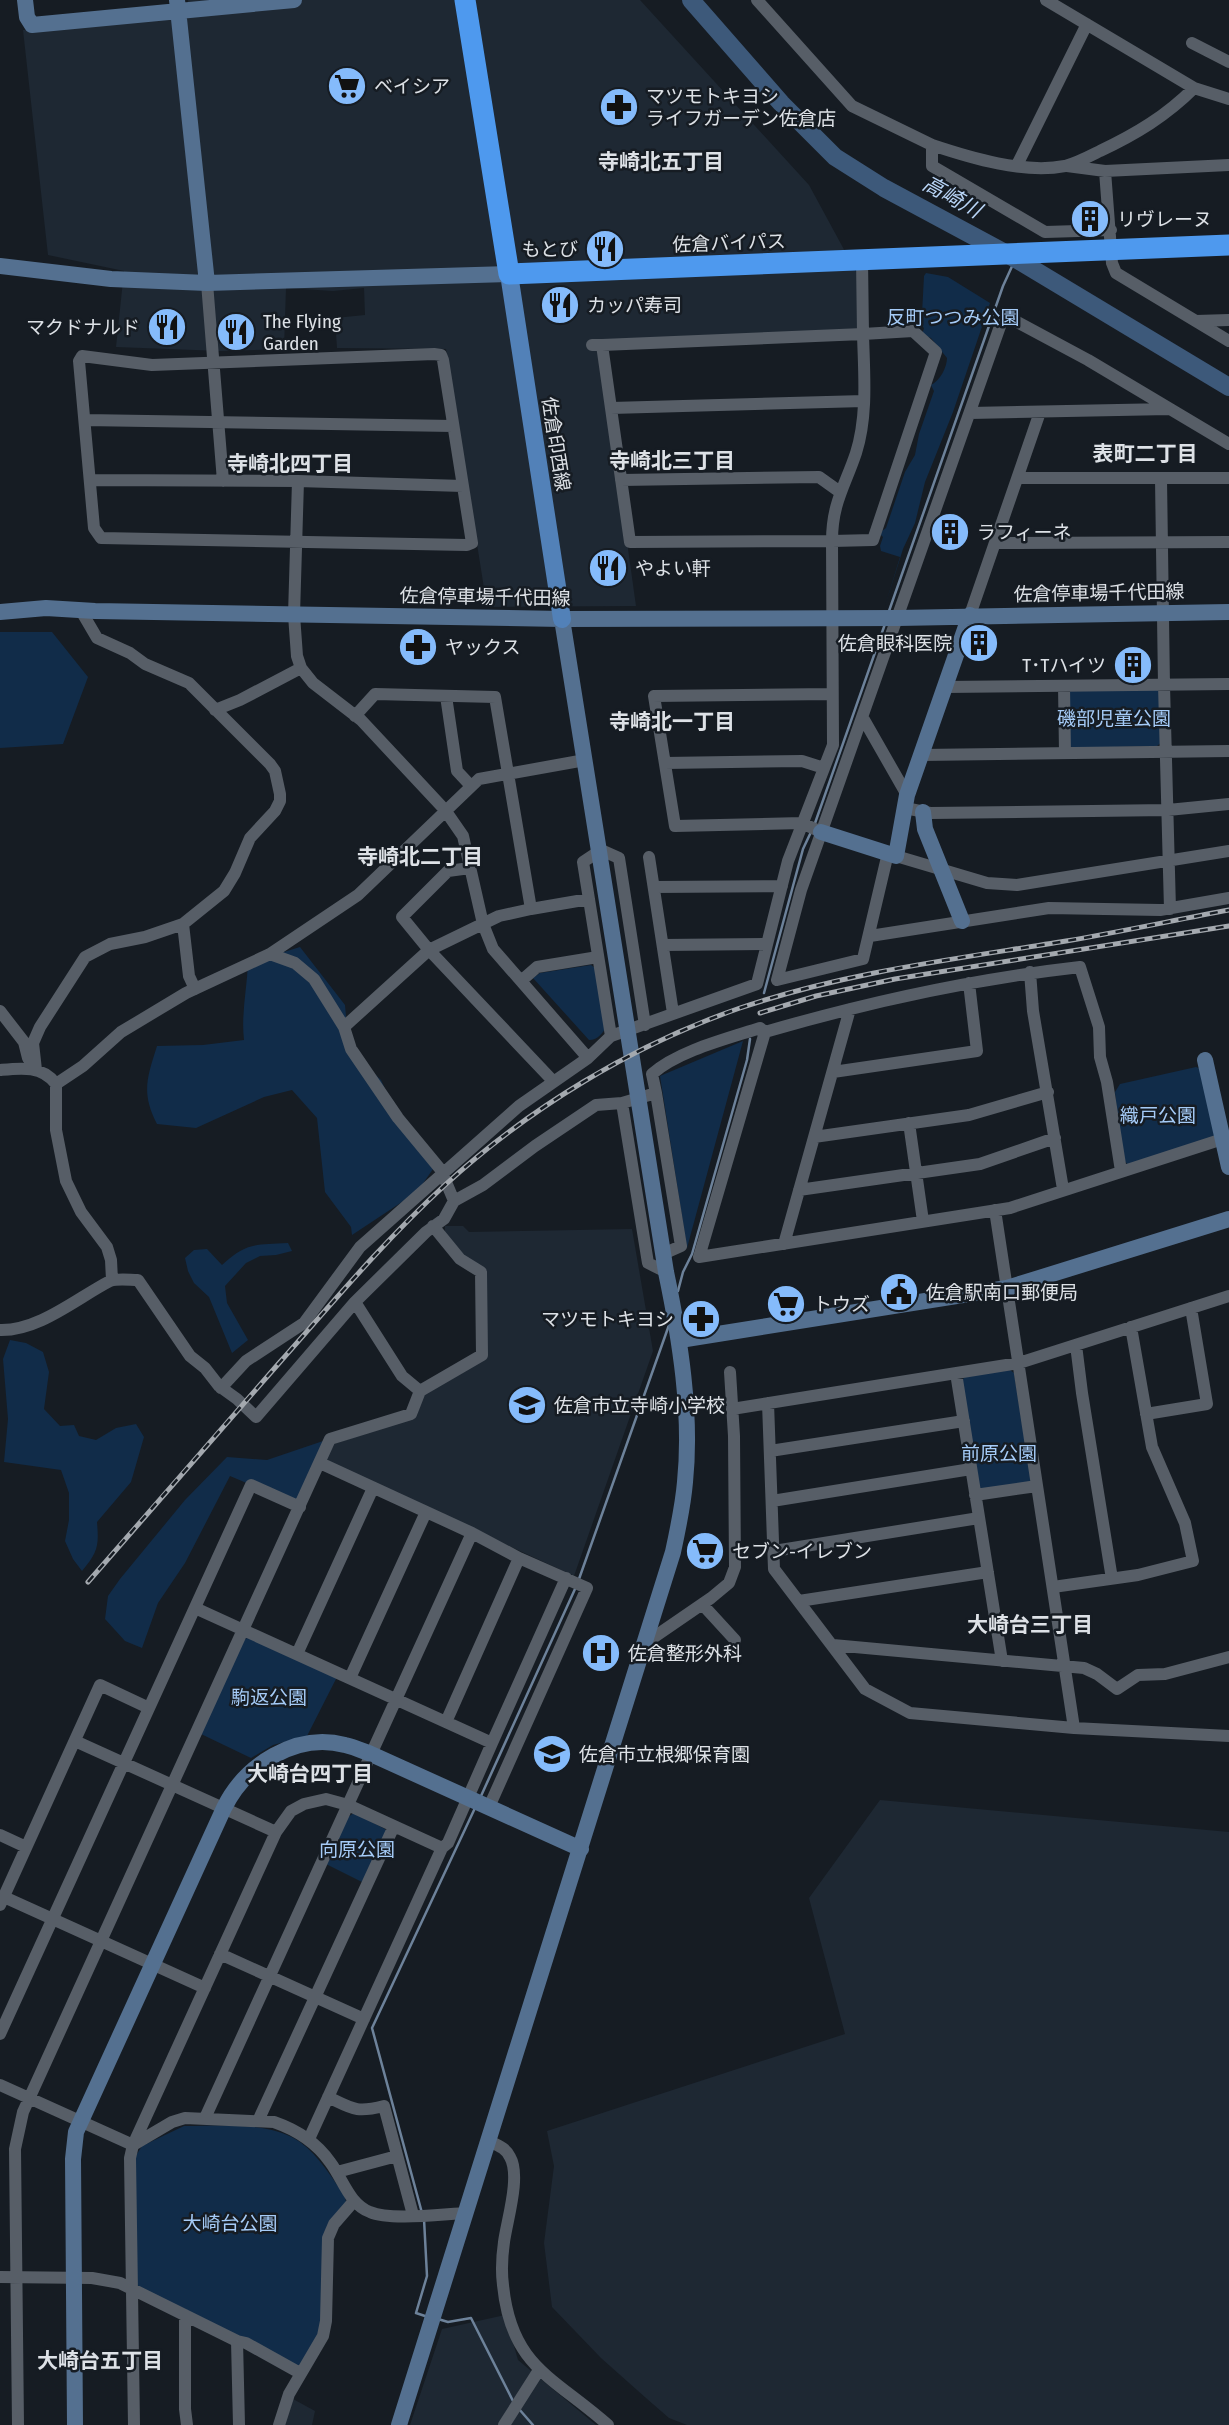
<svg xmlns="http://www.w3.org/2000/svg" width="1229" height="2425" font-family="'Fira Sans Condensed','Noto Sans JP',sans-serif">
  <rect width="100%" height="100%" fill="#161c23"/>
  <path fill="#1e2833" d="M188 0H640L809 185 860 279V331L599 341 636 606 487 607 446 349 337 348 335 318 365 315 364 288 333 291 286 288 284 349 221 351 116 347 124 271 48 255 23 30 189 13Z
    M445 1226H463L469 1232 632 1229 653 1351 574 1576 327 1462 326 1455 331 1445 417 1416 422 1393 474 1364 485 1288 445 1235Z
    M880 1800 1229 1832V2425H687L669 2418 646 2398 601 2358 552 2307 544 2243 554 2166 547 2131 845 2034 809 1898Z
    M505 2315 518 2360 596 2425H410L442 2329Z
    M293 2399 315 2411 312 2425H283Z"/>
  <path fill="#112c49" d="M926 273 948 277 990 303 953 412 925 482 915 523 903 549 885 606 900 557 881 551 880 546 883 537 879 533 886 528 905 472 915 455 919 434 934 391 931 385C940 381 947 367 947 358L931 338 922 335 924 328 916 320 922 314 924 276Z
    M0 632H52L88 677 63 744 0 748Z
    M1157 689 1161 693 1162 742 1157 746 1072 748 1067 741 1070 691Z
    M300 947 345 1005 349 1050 381 1080 400 1121 433 1169 417 1192 352 1235 351 1227 325 1192 317 1118 292 1090 264 1097 196 1128 157 1124C141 1093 147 1078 157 1046L203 1045 244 1040C241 1014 247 989 248 963Z
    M591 965 595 968 606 1028C601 1034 598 1040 589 1040L533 978 540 973Z
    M743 1041 687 1248 660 1076Z
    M1196 1067 1204 1070 1217 1134 1214 1138 1128 1165 1122 1158 1115 1092 1120 1084Z
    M288 1243 292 1251 276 1255 260 1256 246 1263 225 1286 227 1303 248 1340 232 1353 209 1297 194 1283 188 1271 185 1258 194 1250 207 1249 222 1265C247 1242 256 1245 288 1243Z
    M10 1340 26 1343 43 1352 49 1372 44 1409 60 1426 74 1425 79 1436 96 1440 116 1428 136 1424 144 1437 131 1482 97 1522C99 1546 98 1552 82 1571L73 1559 65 1541 69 1520V1493L61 1470 4 1462 8 1419 3 1359Z
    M1010 1370 1014 1373 1031 1480 1028 1484 983 1492 976 1484 962 1380 965 1377Z
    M326 1440 296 1504 230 1476 185 1563 158 1603 142 1648 125 1641 105 1619 108 1596 120 1579 185 1500 227 1457 267 1460Z
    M251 1637 337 1677 307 1736 273 1745 251 1758 201 1734 244 1639Z
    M354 1813 385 1829 388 1834 364 1883 326 1864 348 1817Z
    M184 2126C219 2126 271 2121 300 2142 319 2156 332 2178 345 2196L346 2202 334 2221 321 2332 299 2367 139 2287 135 2282V2157L142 2146Z"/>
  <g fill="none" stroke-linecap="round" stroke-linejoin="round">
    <path stroke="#6d829a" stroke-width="2.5" d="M889 611 1003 286 1014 262
      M814 826 885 624
      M764 993 803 849 811 832
      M678 1291 683 1272 692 1254 747 1060 750 1039
      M579 1579 669 1325
      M481 1796 575 1589
      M422 2213 372 2028 475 1808
      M424 2219 427 2276 416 2313 428 2317
      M438 2319 448 2322 471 2318 513 2401
      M519 2409 533 2425"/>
    <path stroke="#3d597a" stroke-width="18" d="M691 0 781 103 835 157 884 188 1016 259 1229 387"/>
    <path stroke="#575e67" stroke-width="12" d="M757 0 852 106 932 145V166L1045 232 1111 230
      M1046 0 1194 88 1229 99
      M1192 43 1229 62
      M932 145C971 158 1024 174 1065 166 1077 163 1090 156 1100 151 1136 134 1166 116 1194 88
      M1017 165 1087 24
      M1067 166 1105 171 1229 165
      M1105 171 1112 263 1116 273 1229 341
      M207 283 223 481
      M1196 321 1229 320
      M592 345H602L863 334C864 373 868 415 856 453 845 486 832 503 832 541L630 542 602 345
      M434 354 441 355 443 360 472 543 467 545 101 538 94 528 79 361 82 356 152 365Z
      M611 408 864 401
      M970 413 1169 409
      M85 420 453 426
      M1018 478H1229
      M1161 479 1164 685 1170 909
      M90 480 298 481 463 486
      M621 480 819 477 840 492
      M298 481 294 615 297 656 301 668 313 683 361 720 445 810 463 836 483 924 493 949 588 1058
      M995 543 1229 542
      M970 615 1040 412
      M1064 686 1065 753
      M945 687 1229 684
      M446 696 457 771 471 786
      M215 710 240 700 301 668
      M355 716 375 694 495 697 531 909 589 899
      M863 718 907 795
      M921 755 1229 751
      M665 763 802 761 824 768
      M905 808 930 813 1168 810 1229 804
      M821 832 802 823 675 826 654 696 832 694
      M888 853 863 959 777 980 801 890 1004 315 1088 360 1229 444
      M896 856 987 883 1017 885 1229 851
      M649 857 673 1013
      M470 868 448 871 402 917 429 950 553 1081
      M654 887 782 886
      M183 924 189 976 195 989
      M870 936 1049 908 1160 910 1229 898
      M663 945 767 944
      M270 954 295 963 314 979 344 1027 351 1049 398 1118 441 1170 454 1201
      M1030 972 1033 1011 1063 1189
      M521 981 537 967 598 957
      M0 1011 24 1042 28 1058
      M344 1027 429 950 499 916 531 909
      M611 1036 583 862 601 850 619 858 645 1025
      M0 1070C20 1068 42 1065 56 1084V1130L66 1181 81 1212 107 1247 111 1260 112 1280
      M36 1070 33 1043 40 1027 85 957 110 944 145 937 183 924 224 891 235 873 250 838 275 811 280 801V794L275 771 270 764 189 683 145 664 130 653 97 638 80 609
      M833 1072 977 1051 969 983
      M56 1084 83 1066 121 1032 186 993 270 954 358 895 479 779 585 760
      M656 1093 681 1246 663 1254
      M622 1103 648 1263 666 1272
      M909 1123 923 1221
      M814 1137 969 1115 1048 1092
      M1121 1171 1107 1082 1100 1057 1099 1027 1080 967C974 979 868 1002 765 1032L699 1257 1010 1208 1229 1137
      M799 1190 980 1164 1055 1138
      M995 1210 1074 1728
      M784 1244 850 1009
      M355 1302 402 1376 420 1391 482 1355 481 1272 460 1259 433 1226
      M0 1330C39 1331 77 1298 110 1281 117 1278 130 1280 138 1280L190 1356 205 1368 219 1386 237 1399 256 1417 355 1302 426 1232 444 1219 454 1201 483 1185 535 1146 596 1105 622 1103 656 1093 652 1074C678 1051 726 1039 760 1028L765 1032
      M1076 1345 1082 1393 1112 1579
      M956 1373 1002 1661
      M221 1388 246 1361 304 1323 360 1247 519 1106 588 1058 611 1036 757 984 788 861 833 745 832 541 873 540 936 352 913 331 863 334 862 260
      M768 1403 774 1569 865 1689 910 1713 1074 1728 1229 1736
      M732 1409 1019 1363 1229 1296
      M1146 1414 1207 1404 1191 1308
      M770 1451 964 1421
      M320 1463 472 1533 519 1558 587 1588 489 1807
      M975 1495 1037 1486
      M772 1501 971 1469
      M774 1551 979 1518
      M1053 1587 1138 1575 1193 1561 1185 1523 1152 1447 1131 1327
      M799 1601 988 1572
      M702 1604 735 1640
      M195 1608 492 1743 566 1578
      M644 1644 711 1598 729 1583 735 1567 734 1436 730 1372
      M833 1645 1084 1668 1097 1674 1117 1689 1138 1675 1165 1674 1229 1657
      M297 1654 373 1488
      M350 1678 426 1512
      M446 1722 519 1558
      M276 1832 291 1811 304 1804 326 1799 348 1805 442 1848 309 2139
      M0 1835 26 1847
      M442 1848 448 1843 492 1743
      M4 1897 205 1988
      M0 1905 100 1685 149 1708
      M220 1954 364 2019
      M0 2034 251 1485 300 1507
      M0 2085 133 2145 276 1832 75 1741
      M328 2097C353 2109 356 2113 384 2106L413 2215
      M205 2118 472 1533
      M258 2121 394 1826
      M489 2141C497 2145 506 2148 510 2157 521 2176 507 2220 504 2242 502 2256 501 2270 503 2285 511 2367 554 2377 608 2425
      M337 2172 397 2156
      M0 2277 92 2278 120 2283 237 2341 239 2425
      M185 2315V2409L187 2425
      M237 2341 246 2343 300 2373
      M18 2425 15 2149 23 2112 330 1439 411 1414 420 1391
      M134 2425 130 2158 133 2145 172 2122 185 2118 274 2122C297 2130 316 2142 330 2162 343 2179 349 2204 370 2212 390 2221 443 2214 467 2213
      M279 2425 289 2394 323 2336 326 2321 328 2238 334 2224 354 2201
      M504 2425 539 2370"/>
    <path stroke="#547090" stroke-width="16" d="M25 0 27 17 32 25 294 0
      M177 0 207 283
      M0 266 111 279 207 283 509 274
      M0 612 46 608 95 611 562 619 898 618 1229 612
      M923 812 925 829 962 921
      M821 832 896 856 907 795 970 615
      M1205 1060 1229 1167
      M680 1340 1007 1288 1229 1219
      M75 2425 73 2159 76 2132 224 1808C245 1765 296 1732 345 1745 354 1747 363 1751 371 1754L581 1849
      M399 2425 673 1552C678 1529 683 1506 685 1482 692 1414 680 1339 666 1272L562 619"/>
    <path stroke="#5281b8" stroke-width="18" d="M509 274 562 619"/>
    <path stroke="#4e99ee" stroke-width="21" d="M465 0 509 274 1229 245"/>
    <g stroke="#a4a9af" stroke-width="5">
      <path id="rail" d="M760 1013 816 996 895 979 1229 926
        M88 1582C152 1508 216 1435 280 1362 333 1302 385 1240 445 1185 529 1108 633 1045 740 1008 846 972 956 959 1066 941 1120 932 1175 920 1229 910"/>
    </g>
    <use href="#rail" stroke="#161c23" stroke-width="2.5" stroke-dasharray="8" stroke-linecap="butt"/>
  </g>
  <defs>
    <g id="supermarket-disc" transform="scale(2.0125)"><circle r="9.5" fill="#85bbfb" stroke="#161c23"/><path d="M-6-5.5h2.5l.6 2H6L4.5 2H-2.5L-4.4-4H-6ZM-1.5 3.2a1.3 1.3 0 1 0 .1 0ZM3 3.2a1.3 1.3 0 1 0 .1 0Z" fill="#111"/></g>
    <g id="pharmacy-disc" transform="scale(2.0125)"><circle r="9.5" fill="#85bbfb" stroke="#161c23"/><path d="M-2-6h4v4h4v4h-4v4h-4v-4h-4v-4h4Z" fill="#111"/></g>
    <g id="building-disc" transform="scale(2.0125)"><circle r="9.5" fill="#85bbfb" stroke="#161c23"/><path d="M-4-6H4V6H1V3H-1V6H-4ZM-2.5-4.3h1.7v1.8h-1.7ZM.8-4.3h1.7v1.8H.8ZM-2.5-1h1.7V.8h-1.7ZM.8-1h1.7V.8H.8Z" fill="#111"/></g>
    <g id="restaurant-disc" transform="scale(2.0125)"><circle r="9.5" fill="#85bbfb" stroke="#161c23"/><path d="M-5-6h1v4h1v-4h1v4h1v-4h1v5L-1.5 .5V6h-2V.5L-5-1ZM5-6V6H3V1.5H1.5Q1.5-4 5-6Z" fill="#111"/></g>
    <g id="civic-disc" transform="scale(2.0125)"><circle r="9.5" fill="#85bbfb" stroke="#161c23"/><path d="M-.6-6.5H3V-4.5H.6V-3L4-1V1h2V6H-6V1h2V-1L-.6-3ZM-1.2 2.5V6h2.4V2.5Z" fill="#111"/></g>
    <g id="school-disc" transform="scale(2.0125)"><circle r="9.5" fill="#85bbfb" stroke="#161c23"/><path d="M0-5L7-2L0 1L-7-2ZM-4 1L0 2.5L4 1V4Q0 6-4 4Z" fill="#111"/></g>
    <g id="hospital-disc" transform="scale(2.0125)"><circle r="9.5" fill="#85bbfb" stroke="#161c23"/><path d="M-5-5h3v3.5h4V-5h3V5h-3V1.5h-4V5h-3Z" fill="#111"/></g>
  </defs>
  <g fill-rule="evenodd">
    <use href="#supermarket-disc" x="347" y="86"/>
    <use href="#pharmacy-disc" x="619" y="107"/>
    <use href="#building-disc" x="1090" y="219"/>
    <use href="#restaurant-disc" x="605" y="249"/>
    <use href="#restaurant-disc" x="560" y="305"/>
    <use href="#restaurant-disc" x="167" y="327"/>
    <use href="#restaurant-disc" x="236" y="332"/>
    <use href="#building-disc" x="950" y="532"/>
    <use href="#restaurant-disc" x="608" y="568"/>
    <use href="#building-disc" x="979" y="643"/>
    <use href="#pharmacy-disc" x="418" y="647"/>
    <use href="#building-disc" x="1133" y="665"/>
    <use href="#civic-disc" x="899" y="1292"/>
    <use href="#supermarket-disc" x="786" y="1304"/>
    <use href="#pharmacy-disc" x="701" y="1319"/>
    <use href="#school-disc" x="527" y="1405"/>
    <use href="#supermarket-disc" x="705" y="1551"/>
    <use href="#hospital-disc" x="601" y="1653"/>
    <use href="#school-disc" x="552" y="1754"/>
  </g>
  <g text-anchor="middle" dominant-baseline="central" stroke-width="5" stroke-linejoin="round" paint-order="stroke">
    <g font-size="19" fill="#dde1e6" stroke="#161c23" text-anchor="start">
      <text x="374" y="86">ベイシア</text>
      <text x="646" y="96">マツモトキヨシ<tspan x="646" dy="22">ライフガーデン佐倉店</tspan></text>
      <text x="1117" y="219">リヴレーヌ</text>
      <text x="578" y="249" text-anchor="end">もとび</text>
      <text x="587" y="305">カッパ寿司</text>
      <text x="263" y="321">The Flying<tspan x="263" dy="22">Garden</tspan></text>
      <text x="140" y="327" text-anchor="end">マクドナルド</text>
      <text x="977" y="532">ラフィーネ</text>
      <text x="635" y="568">やよい軒</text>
      <text x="952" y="643" text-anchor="end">佐倉眼科医院</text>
      <text x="445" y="647">ヤックス</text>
      <text x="1106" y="665" text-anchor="end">T･Tハイツ</text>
      <text x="926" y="1292">佐倉駅南口郵便局</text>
      <text x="813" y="1304">トウズ</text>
      <text x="674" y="1319" text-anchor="end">マツモトキヨシ</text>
      <text x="554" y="1405">佐倉市立寺崎小学校</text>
      <text x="732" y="1551">セブン-イレブン</text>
      <text x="628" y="1653">佐倉整形外科</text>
      <text x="579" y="1754">佐倉市立根郷保育園</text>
    </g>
    <g font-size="19" fill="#dde1e6" stroke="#161c23">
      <text transform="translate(729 243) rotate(-2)">佐倉バイパス</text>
      <text transform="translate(556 444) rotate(81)">佐倉印西線</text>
      <text transform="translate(1099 593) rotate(-1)">佐倉停車場千代田線</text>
      <text transform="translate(485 597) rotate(1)">佐倉停車場千代田線</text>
    </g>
    <g font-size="19" fill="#a5cbf7" stroke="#161c23">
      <text x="953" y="317">反町つつみ公園</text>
      <text x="1114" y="718">磯部児童公園</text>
      <text x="1158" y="1115">織戸公園</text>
      <text x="999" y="1453">前原公園</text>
      <text x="269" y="1697">駒返公園</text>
      <text x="357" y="1849">向原公園</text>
      <text x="230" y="2223">大崎台公園</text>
    </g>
    <g font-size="21" font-weight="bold" fill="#dde1e6" stroke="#161c23">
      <text x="661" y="162">寺崎北五丁目</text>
      <text x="1145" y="454">表町二丁目</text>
      <text x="672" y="461">寺崎北三丁目</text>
      <text x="290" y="464">寺崎北四丁目</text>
      <text x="672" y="722">寺崎北一丁目</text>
      <text x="420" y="857">寺崎北二丁目</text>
      <text x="1030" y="1625">大崎台三丁目</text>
      <text x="310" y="1774">大崎台四丁目</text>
      <text x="100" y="2361">大崎台五丁目</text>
    </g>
    <g font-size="21" font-style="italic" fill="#b9d5f7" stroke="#161c23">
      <text transform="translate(952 197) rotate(29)">高崎川</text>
    </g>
  </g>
</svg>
